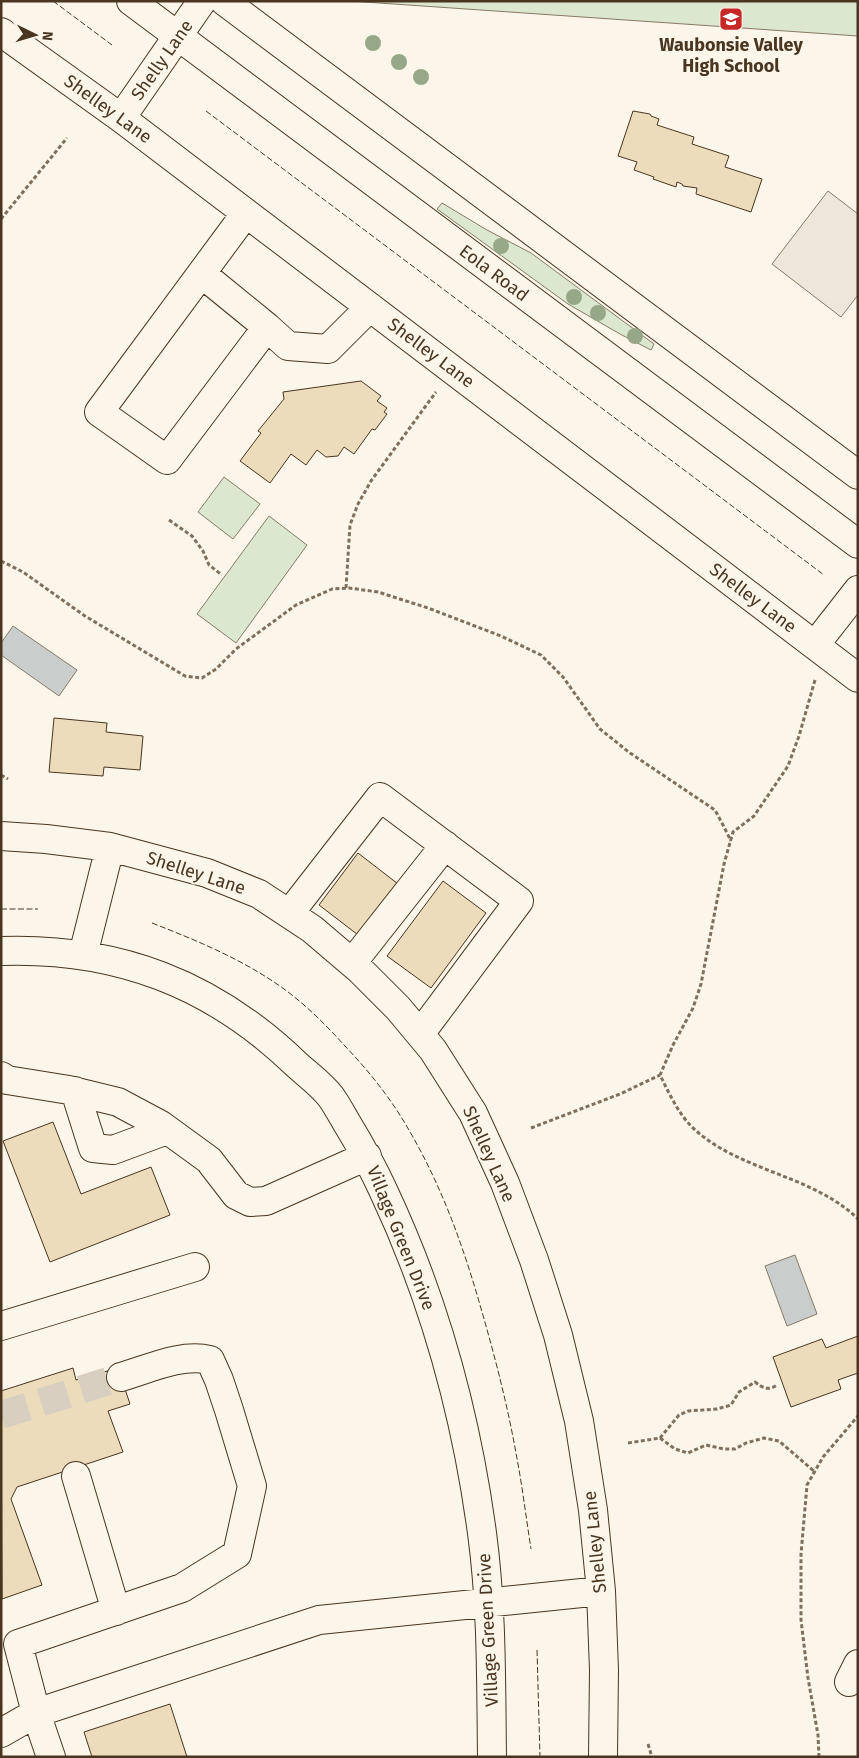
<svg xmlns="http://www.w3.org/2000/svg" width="859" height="1758" font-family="'Fira Sans',sans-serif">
  <rect width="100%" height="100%" fill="#fbf6e9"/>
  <path fill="#dce7d0" stroke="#887966" d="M350 1H858V36Z
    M442 203 487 230 531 253 654 344 651 350 620 334 568 304 437 209Z
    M224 477 260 504 233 539 198 512Z
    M269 516 307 545 236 643 197 614Z"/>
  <path fill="#ede7d9" stroke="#887966" d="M828 191 858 214V295L841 317 772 264Z"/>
  <path fill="#c9cecd" stroke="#887966" d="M13 626 77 670 59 696 1 655V643Z
    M795 1255 817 1314 787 1326 765 1266Z"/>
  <path fill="#ecdcbc" stroke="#4a3520" d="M633 111 650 114 651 116 659 119 657 125 694 137 692 144 729 156 725 167 762 179 751 212 696 194 697 188 683 186 682 184 677 182 676 187 653 179 654 177 634 170 637 162 618 156Z
    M361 381 381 396 377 401 387 408 384 412 387 414 375 430 372 429 354 454 344 447 338 456 326 457 317 450 306 465 291 454 270 483 240 461 261 433 258 431 284 399 283 392Z
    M54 718 107 723 106 732 143 736 140 770 104 767 103 776 49 772Z
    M358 853 402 887 362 938 319 905Z
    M443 881 486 913 431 988 387 956Z
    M53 1122 81 1194 151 1167 170 1215 50 1262 3 1141Z
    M858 1336V1373L838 1380 841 1389 791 1407 773 1357 822 1339 826 1348Z
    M73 1368 76 1380 118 1368 130 1404 108 1411 123 1452 17 1487 11 1499 42 1585 2 1599 1 1391Z
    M170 1704 187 1757H92L84 1732Z"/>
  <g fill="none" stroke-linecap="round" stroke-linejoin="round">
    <path stroke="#d8cfc1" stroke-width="28" stroke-dasharray="28 14" stroke-linecap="butt" d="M1 1415 121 1377"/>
    <g stroke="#4a3520" stroke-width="30">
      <path id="minor" d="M1 32 121 118 858 678
        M121 118 202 1
        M246 213 99 412 167 460 267 327 288 346 328 349 370 307
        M202 274 267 327
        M815 645 858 590
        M1 836 46 839 110 847 207 873 259 894 312 929 359 969 398 1008 433 1050 473 1113 505 1183 534 1260 558 1335 579 1421 593 1510 601 1591 604 1670 603 1756
        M289 914 380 797 519 901 420 1034
        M1 951C117 947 213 984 296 1064 308 1075 322 1085 331 1097 336 1104 341 1113 345 1120 359 1143 372 1166 383 1190 434 1298 466 1414 482 1533 492 1607 491 1682 492 1757
        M83 955 110 847
        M352 963 445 845
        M1 1076 7 1080 69 1090 118 1102 161 1125 209 1160 236 1195 250 1202 266 1201 367 1156
        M75 1091 93 1148 113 1150 167 1130
        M1 1326 195 1267
        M76 1476 116 1611
        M849 1682 858 1664
        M1 1733 36 1713 18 1644 182 1588 237 1554 252 1486 229 1410 219 1380 210 1360C181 1353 149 1369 121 1377
        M51 1757 36 1713 319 1620 601 1591"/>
    </g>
    <g stroke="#4a3520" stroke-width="30">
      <path id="major" d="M131 1 858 544
        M224 1 858 475"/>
    </g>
    <path stroke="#7f6f5c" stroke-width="3" stroke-dasharray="4 2.5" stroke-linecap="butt" d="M1 219 67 138
      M169 520 192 536 203 551 209 565 222 575
      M1 561 23 572 85 616 185 676 202 678 216 669 236 649 296 605 332 589 349 588 378 592 428 608 501 636 541 655 563 677 600 729 630 753 715 810 723 825 731 841
      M346 588 350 525 358 504 371 481 436 392
      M815 680 799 736 788 766 754 816 733 832 724 864 701 984 693 1008 673 1045 660 1075C669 1093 678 1113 692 1127 739 1172 812 1174 858 1219
      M1 775 8 779
      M531 1128 620 1094 660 1075
      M660 1438 679 1415 688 1411 717 1409 731 1405 739 1392 755 1382C763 1388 768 1391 777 1385
      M628 1443 660 1438 675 1449 688 1453 706 1445 724 1449H735L746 1443 764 1438 779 1441 815 1472
      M648 1744 652 1757
      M819 1757 818 1735 808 1678 801 1620V1554L807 1485 823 1457 858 1416"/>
    <use href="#minor" stroke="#fbf6e9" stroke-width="28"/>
    <use href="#major" stroke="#fbf6e9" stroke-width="28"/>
    <path stroke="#4a3520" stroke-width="1" stroke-dasharray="6 2.5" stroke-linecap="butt" d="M53 1 112 45
      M206 111 824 575
      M1 909H38
      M152 923C198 941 244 960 284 989 306 1005 326 1025 344 1045 367 1069 389 1096 406 1125 440 1182 462 1242 480 1305 494 1353 507 1403 516 1453 522 1484 526 1517 531 1549
      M537 1650 540 1757"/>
  </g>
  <g fill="#96a887">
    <circle cx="373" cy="43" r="8"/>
    <circle cx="399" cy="62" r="8"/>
    <circle cx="421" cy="77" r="8"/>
    <circle cx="501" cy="246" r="8"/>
    <circle cx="574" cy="297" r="8"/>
    <circle cx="598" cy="313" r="8"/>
    <circle cx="635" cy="336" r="8"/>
  </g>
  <defs>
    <g id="school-square" transform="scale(1.25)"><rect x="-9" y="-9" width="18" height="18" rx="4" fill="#c62828" stroke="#fbf6e9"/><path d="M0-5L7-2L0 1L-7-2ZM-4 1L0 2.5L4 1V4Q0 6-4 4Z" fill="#fff"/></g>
  </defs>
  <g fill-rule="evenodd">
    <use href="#school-square" x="731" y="19"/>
  </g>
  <g text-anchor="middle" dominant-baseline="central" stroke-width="4" stroke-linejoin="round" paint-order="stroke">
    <g font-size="18" font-weight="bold" fill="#4a3520" stroke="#fbf6e9">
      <text x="731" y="45">Waubonsie Valley<tspan x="731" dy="21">High School</tspan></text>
    </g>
    <g font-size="18" fill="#4a3520" stroke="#fbf6e9">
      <text transform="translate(162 60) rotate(-55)">Shelly Lane</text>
      <text transform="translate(108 109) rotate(36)">Shelley Lane</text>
      <text transform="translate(494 273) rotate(37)">Eola Road</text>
      <text transform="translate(431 353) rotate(37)">Shelley Lane</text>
      <text transform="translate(753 598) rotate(37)">Shelley Lane</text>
      <text transform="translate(196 873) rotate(18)">Shelley Lane</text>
      <text transform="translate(489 1154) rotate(66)">Shelley Lane</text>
      <text transform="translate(401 1238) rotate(68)">Village Green Drive</text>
      <text transform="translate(595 1542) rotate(-96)">Shelley Lane</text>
      <text transform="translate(488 1630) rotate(-93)">Village Green Drive</text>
    </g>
  </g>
  <rect width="859" height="1758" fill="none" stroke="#4a3520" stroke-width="5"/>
  <g transform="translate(35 35) rotate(95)" stroke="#fbf6e9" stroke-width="4" paint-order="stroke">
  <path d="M0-4L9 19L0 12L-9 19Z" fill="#4a3520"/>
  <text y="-8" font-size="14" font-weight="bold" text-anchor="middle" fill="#4a3520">N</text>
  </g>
</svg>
